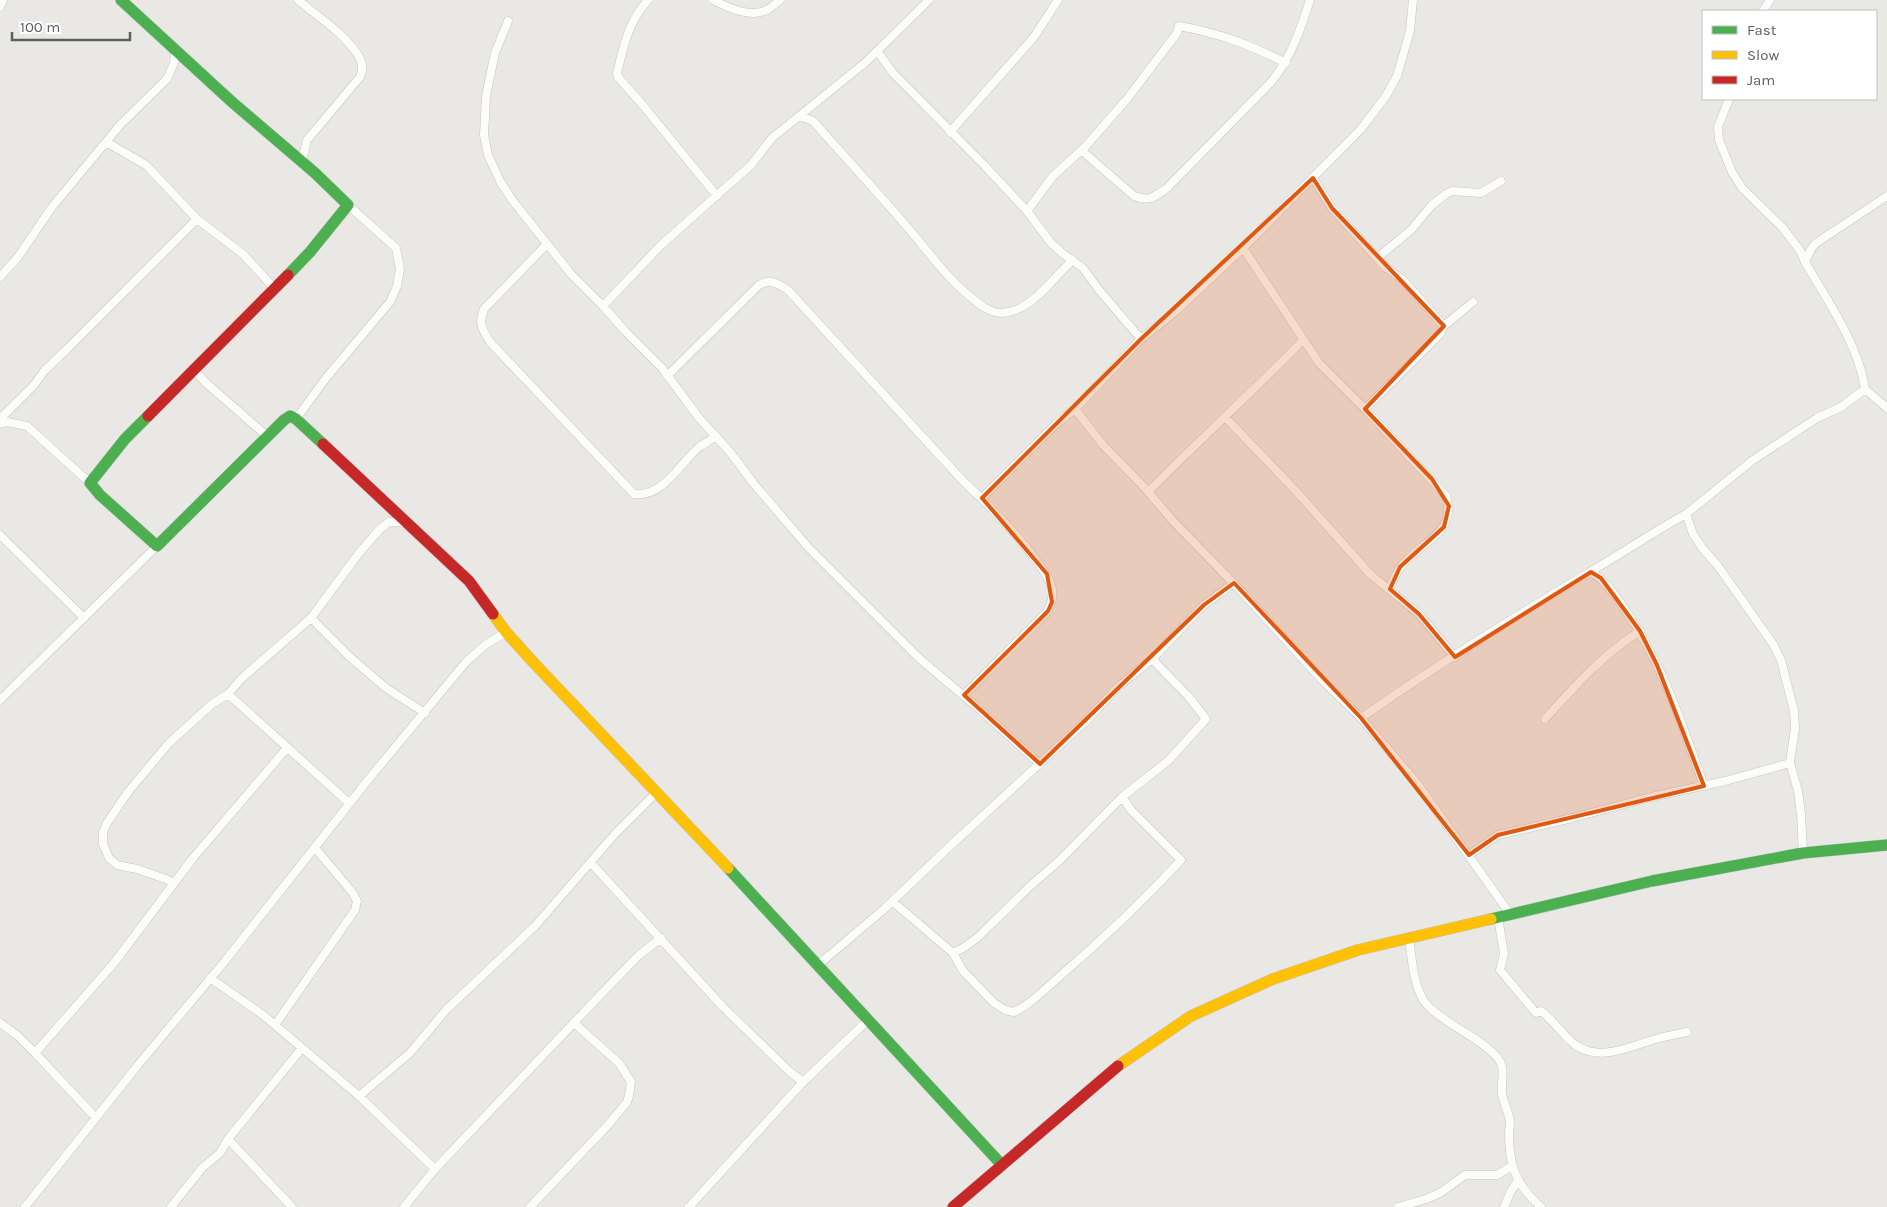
<svg xmlns="http://www.w3.org/2000/svg" width="1887" height="1207" font-family="Karla,sans-serif">
  <rect width="100%" height="100%" fill="#eae8e5"/>
  <g fill="none" stroke-linecap="round" stroke-linejoin="round">
    <g stroke="#c4c5c5" stroke-width="9">
      <path id="street" d="M298 0C318 17 344 33 358 55 363 62 363 70 360 77L307 140 302 161
        M648 0C628 22 624 45 617 73L618 77 641 103 717 196
        M713 0C729 8 749 18 767 10 772 7 776 3 780 0
        M0 7 3 0
        M1763 11 1770 0
        M508 21 495 53 486 96 484 135 488 155 501 183 513 201 571 274 603 306 626 332 662 368 699 418 730 452 754 484 808 547 920 659 977 707 1040 764
        M878 52 893 73 984 165 1027 211 1051 243 1062 253 1083 268 1099 290 1141 339
        M1729 99 1718 127 1719 140 1732 172 1742 188 1783 228 1801 252 1805 262
        M800 116 813 121C842 154 873 187 902 221 927 249 946 279 977 302 984 307 991 313 1001 313 1032 312 1052 278 1073 260
        M950 132 1034 37 1058 0
        M106 142 146 165 197 219 244 255 274 288
        M1081 150 1134 196C1149 202 1154 197 1167 188L1272 81C1292 56 1300 30 1310 0
        M1313 178 1332 208 1385 267 1402 279 1444 326
        M1027 211 1053 176 1085 147 1127 99 1177 33 1179 26C1219 33 1250 45 1286 63
        M547 244 484 309C478 324 482 328 490 342L634 494C663 498 680 463 699 447 705 443 711 440 716 436
        M1243 248 1319 363 1365 409 1446 496C1458 535 1418 542 1400 568 1395 575 1392 582 1390 589
        M1377 258 1411 230 1432 205 1446 194 1452 191 1481 193 1501 181
        M0 277 18 257 52 207 106 142 120 125 167 79 174 63 176 50
        M603 306 661 245 751 165 772 138 866 62 929 0
        M194 370 206 383 267 436
        M667 376 759 285C771 278 778 284 788 290L964 482C985 501 1047 564 1052 589 1054 596 1051 604 1048 611L964 695
        M1865 389 1887 408
        M1075 409 1103 445 1144 487 1173 521 1242 592 1323 681 1361 718 1417 783 1510 914
        M1365 409 1440 334 1444 326 1473 302
        M1225 417 1295 490 1371 575 1419 614 1455 657
        M0 419 34 385 45 370 67 349 197 219
        M296 419 326 378 390 302 397 286 400 269 396 248 348 205
        M0 424 7 422 27 426 90 483
        M1148 492C1199 440 1253 392 1303 340
        M982 498 1056 424 1075 409 1141 339 1176 311 1243 248 1361 129 1386 96 1397 76 1410 31 1413 0
        M0 535 84 618
        M1591 572C1605 580 1615 594 1624 608 1662 662 1682 724 1704 786
        M311 618 351 658 386 688 425 713
        M228 694 349 803
        M0 700 157 546
        M1361 718C1435 666 1511 619 1588 573 1621 554 1652 533 1686 514
        M1545 719C1574 687 1603 654 1640 631
        M1803 853 1801 814 1798 791 1790 763 1795 728 1794 711 1781 660 1773 644 1718 566 1703 549 1693 534 1686 514 1753 460 1817 418 1841 407 1865 389C1858 343 1828 302 1805 262L1811 249 1816 243 1887 196
        M1469 855 1498 835 1572 818 1651 797 1725 781 1790 763
        M591 863 723 1007 789 1071 803 1082
        M174 883 166 879 137 869 117 865 109 858 103 844V832L107 823 128 792 169 743 212 704 228 694 241 679 311 618 359 553 380 529 389 522H400L409 524
        M892 901 953 953 963 971 994 1003 1005 1010 1014 1012C1031 1004 1045 989 1059 977 1102 940 1143 901 1181 860L1131 810 1122 797
        M1498 917 1504 954 1500 970 1536 1013 1541 1011C1553 1020 1562 1034 1574 1044 1599 1063 1630 1046 1656 1039 1666 1036 1677 1034 1687 1032
        M1409 938C1412 958 1413 984 1424 1001 1439 1023 1496 1044 1502 1066 1504 1074 1501 1084 1502 1093 1503 1103 1509 1112 1510 1122 1510 1126 1509 1130 1509 1133 1509 1166 1516 1185 1541 1207
        M953 953 963 948 977 938 1028 888 1060 860 1122 797 1169 760 1206 719 1189 697 1152 659
        M818 965 883 910 950 846 1087 720 1118 687 1152 659 1204 605 1234 583
        M210 978 263 1015 359 1096 410 1053 446 1010 535 926 615 834 657 792
        M0 1023 18 1036 35 1053 96 1118
        M275 1025 355 910 357 901 353 893 315 848
        M35 1053 114 963 193 858 287 748
        M359 1096 435 1169
        M228 1139 292 1207
        M25 1207 138 1065 225 961 372 775 466 662 485 645 506 632
        M171 1207 202 1168 220 1153 228 1139 302 1048
        M404 1207 435 1169 605 990 638 956 661 938
        M530 1207 608 1125 627 1102 629 1096 631 1082 619 1063 574 1023
        M689 1207 803 1082 869 1019
        M1398 1207 1426 1199 1440 1193 1465 1175H1497L1512 1166
        M1504 1207 1511 1191 1518 1181"/>
    </g>
    <g stroke="#c4c5c4" stroke-width="12">
      <path id="fast" d="M121 0 232 102 315 173 348 205 310 252 288 275
        M148 416 125 439 90 483 100 495 157 546 284 420 290 416 296 419 323 444
        M728 868 1001 1164
        M1491 919 1652 881 1803 853 1887 845"/>
    </g>
    <g stroke="#c4c5c4" stroke-width="12">
      <path id="slow" d="M493 614 506 632 533 662 728 868
        M1118 1066 1191 1016 1273 979 1358 950 1491 919"/>
    </g>
    <g stroke="#c4c5c4" stroke-width="12">
      <path id="jam" d="M148 416 288 275
        M323 444 469 581 493 614
        M953 1207 1118 1066"/>
    </g>
    <use href="#street" stroke="#fcfcfb" stroke-width="8"/>
    <use href="#fast" stroke="#4caf50" stroke-width="11"/>
    <use href="#slow" stroke="#ffc107" stroke-width="11"/>
    <use href="#jam" stroke="#c62828" stroke-width="11"/>
  </g>
  <path fill="#e15910" fill-opacity="0.2" stroke="#e15910" stroke-width="4" stroke-linejoin="round" d="M1313 178 1332 208 1444 326 1365 409 1432 479 1449 506 1444 527 1400 567 1390 589 1419 614 1455 657 1591 572 1601 578 1640 631 1657 665 1704 786 1498 835 1469 855 1361 718 1234 583 1204 605 1040 764 964 695 1048 611 1052 602 1047 574 982 498 1141 339Z"/>
  <rect x="1702" y="10" width="175" height="90" fill="#ffffff" stroke="#bdbfc0"/>
  <rect x="1712" y="26" width="25" height="8" fill="#4caf50" stroke="#bdbfc0"/>
  <text x="1747" y="35" font-size="15" fill="#5b5f62">Fast</text>
  <rect x="1712" y="51" width="25" height="8" fill="#ffc107" stroke="#bdbfc0"/>
  <text x="1747" y="60" font-size="15" fill="#5b5f62">Slow</text>
  <rect x="1712" y="76" width="25" height="8" fill="#c62828" stroke="#bdbfc0"/>
  <text x="1747" y="85" font-size="15" fill="#5b5f62">Jam</text>
  <path d="M12 32v8h118v-8" fill="none" stroke="#5b5f62" stroke-width="2.5"/>
  <text x="20" y="32" font-size="15" fill="#5b5f62" stroke="#ffffff" stroke-width="4" paint-order="stroke">100 m</text>
</svg>
